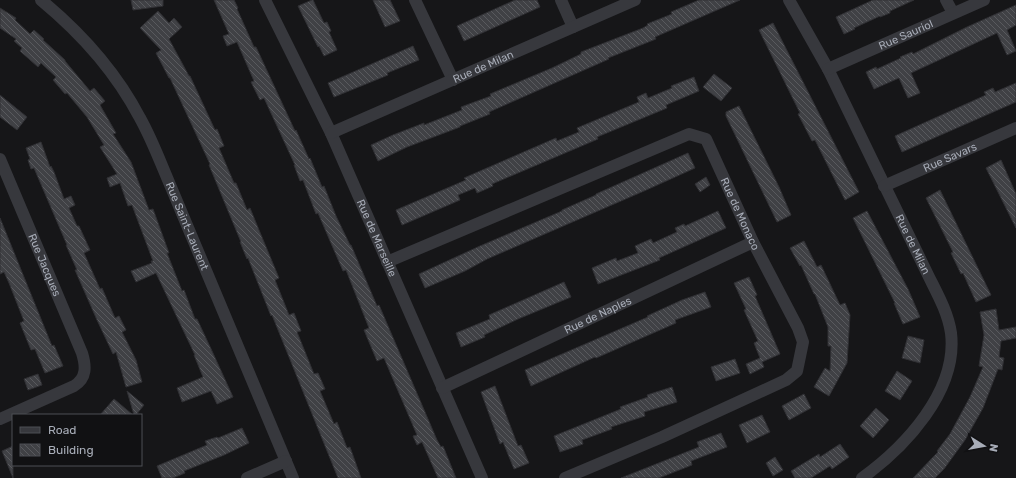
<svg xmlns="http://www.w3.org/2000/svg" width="1016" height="478" font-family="Rubik,sans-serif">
  <defs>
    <pattern id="building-back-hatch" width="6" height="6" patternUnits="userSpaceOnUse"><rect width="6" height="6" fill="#404145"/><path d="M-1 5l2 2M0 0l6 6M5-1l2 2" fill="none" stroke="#595a5e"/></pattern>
  </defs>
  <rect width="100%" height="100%" fill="#161618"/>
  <path fill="url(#building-back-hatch)" stroke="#303034" d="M131 0H163V6L133 10Z
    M214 0H234L238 8 237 9 254 47H256L295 131 296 130 309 159 310 158 322 187 324 186 336 216 350 245H351L377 306 379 305 437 440 441 447 443 446 456 478H438L422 442 417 445 413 436 417 435 384 358 377 361 364 330 369 328 346 270 343 271 318 213 316 214 303 180 300 181 294 165H295L264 98 260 100 251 82 254 81 237 42 227 46 223 36 229 34Z
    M312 0H313L324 23 327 22 331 31 329 32 337 50 324 56 319 46 318 47 298 6Z
    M373 0H390L400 21 385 27Z
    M515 0H537L540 7 464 41 457 26Z
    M699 0H740L655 37 656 39 608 58 609 59 489 112 490 114 460 126V127L407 147 378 161 371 145 393 135 424 123V125L462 110 461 107 491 96 490 94 552 68 581 54V52L643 28 648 25 647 24 672 14 671 12Z
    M873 0H914L890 11V13L880 17V16L854 28 855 29 844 34 836 17Z
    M1016 5V25L1007 30 1016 51 1007 55 997 33 911 73 920 93 908 98 899 78 874 89 866 72 876 67 877 69 901 58 900 57 912 52 913 54 967 27Z
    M0 8 16 18 15 20 30 34 34 30 44 39 43 40 65 60V61L90 91 94 88 105 101 100 105 116 133 113 134 131 162 149 210 153 209 169 253H167L182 291 184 290 195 319H197L212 351 233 397 217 404 211 391 182 402 177 388 203 377 194 355H195L156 273 136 282 131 271 152 263 151 261H153L132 205 128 206 120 183 110 187 107 178 117 174 100 147 104 145 87 117 67 93 65 94 53 80 56 77 41 63 38 67 20 51 22 48 14 41 16 39 0 28Z
    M158 11 169 23 174 18 182 27 169 39 189 76H190L215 130 217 129 224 146 219 148 234 183H236L247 210 250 208 259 230 279 278 275 280 289 315 294 313 301 331 297 332 314 374 318 373 325 389 320 391 334 424 337 422 347 448 350 447 361 478H338L272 315 271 316 248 258 247 259 240 242H241L209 165 210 164 170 78H169L156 53 161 50 140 28Z
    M773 23 859 192 845 200 815 140 812 141 798 114 800 113 759 30Z
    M413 46 419 60 387 73 388 75 334 97 328 83Z
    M714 74 732 88 721 101 703 87Z
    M694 77 699 91 666 105 667 108 597 137 598 139 492 184 493 186 477 193 475 188 458 195 460 200 402 225 396 210 466 180 464 178 556 138 557 141 579 132 577 128 639 102 637 97 646 93 648 98 672 88 671 86Z
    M1016 83V102L902 152 895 136 986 95 984 92 993 88 995 92Z
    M0 95 27 117 17 130 0 117Z
    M739 106 779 187 791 215 777 222 726 116V112Z
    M41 142 50 167 51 166 54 172 64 199 71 196 75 205 69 208 77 226H79L90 250 84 253 100 289 102 288 115 318 119 316 126 330 122 332 136 360 142 382 126 387 116 352 113 354 97 320 75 270H77L66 245H67L34 168 31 169 28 160 30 159 26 148Z
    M688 153 695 168 644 191 487 259 465 271 425 288 419 274 480 246 562 211V210L596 195V194Z
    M1001 160 1016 194V228L986 168Z
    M706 177 710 185 700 192 695 184Z
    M940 190 991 295 976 302 963 273 961 274 951 253 953 252 926 198Z
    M718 211 726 228 659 258 660 260 598 284 592 268 616 258 617 261 638 253 635 246 651 239 653 243 677 232 675 228 684 224 685 226Z
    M867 211 908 289 920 317 903 324 894 303H895L853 218Z
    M0 218 52 346 54 345 63 366 45 373 35 349 31 350 20 323 24 321 9 283 4 272 0 274Z
    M804 241 817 267 821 265 840 305 845 303 850 315 847 363 829 396 814 387 825 368 830 371 831 346H828V327L815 294H814L801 265 800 266 790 248Z
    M749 277 757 295 755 296 780 354 762 362 764 367 750 374 746 364 760 358 754 343 758 341 744 310 746 309 734 283Z
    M564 282 571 297 518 319 484 335 485 337 461 347 456 333 490 319 489 315Z
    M705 292 711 307 675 320 676 323 596 358 595 357 531 386 525 370 648 317 647 316 682 300Z
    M996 309 999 330 1016 327V338L1001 341 999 357 1004 358 1002 370 998 369 983 408 965 440 944 469 935 478H913L938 452 937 451 950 434 970 397 983 367 979 366 984 335 980 312Z
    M908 336 924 340 920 363 902 358Z
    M735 359 740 373 716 381 711 367Z
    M897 371 912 381 900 400 885 391Z
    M38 374 42 385 28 390 24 379Z
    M495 386 518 446 521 445 529 463 514 469 503 442 500 444 481 392Z
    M672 387 677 402 644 412 645 416 611 427 612 429 582 440 583 444 560 452 554 436 621 409 620 407 648 397 647 395Z
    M127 391 144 405 136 415H134Z
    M804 394 811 408 789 420 782 406Z
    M114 399 133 415H100Z
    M876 408 889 420 873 438 860 426Z
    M762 415 770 432 747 443 739 425Z
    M242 428 249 443 224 455 184 471 185 473 173 478H162L157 466 207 445 205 441 217 437 218 438Z
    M721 433 727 447 691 461 692 465 659 478H621L699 447 697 442Z
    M840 444 849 457 832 469 830 466 811 478H795L791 471 819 454 820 457Z
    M13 446V478L2 451Z
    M775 457 783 470 773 476 766 463Z"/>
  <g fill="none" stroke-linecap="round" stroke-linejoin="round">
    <g stroke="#37383d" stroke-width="12">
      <path id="s1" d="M41 0C81 33 116 72 140 118 149 134 156 151 163 168L293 478"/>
      <path id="s2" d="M265 0 331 133 482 478"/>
      <path d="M415 0 453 80"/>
      <path d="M561 0 573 27"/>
      <path id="s3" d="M789 0 828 69 929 277C938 295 948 313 951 333 958 391 905 447 862 478"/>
      <path d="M946 0 953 13"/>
      <path id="s4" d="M828 69 984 0"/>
      <path id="s5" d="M331 133 635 0"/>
      <path id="s6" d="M0 159 82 353C86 366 87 378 74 386L0 419"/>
      <path id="s7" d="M884 186 1016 128"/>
      <path id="s8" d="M387 262 689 134 706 139 753 242 798 328 803 342 797 371 786 380 662 437 565 478"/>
      <path id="s9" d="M442 388 753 242"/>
      <path d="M247 478 286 461"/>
    </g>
  </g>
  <g text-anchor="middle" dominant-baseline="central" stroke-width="4" stroke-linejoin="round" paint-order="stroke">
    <g font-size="11" fill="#a8adb8" stroke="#111113">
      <text stroke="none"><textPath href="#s4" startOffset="85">Rue Sauriol</textPath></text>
      <text stroke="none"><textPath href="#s5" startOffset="166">Rue de Milan</textPath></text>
      <text stroke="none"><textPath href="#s7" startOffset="72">Rue Savars</textPath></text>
      <text stroke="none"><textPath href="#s8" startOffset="428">Rue de Monaco</textPath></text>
      <text stroke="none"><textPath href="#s1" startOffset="273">Rue Saint-Laurent</textPath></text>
      <text stroke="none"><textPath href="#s2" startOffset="263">Rue de Marseille</textPath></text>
      <text stroke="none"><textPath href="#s3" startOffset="274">Rue de Milan</textPath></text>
      <text stroke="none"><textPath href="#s6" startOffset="115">Rue Jacques</textPath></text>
      <text stroke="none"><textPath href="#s9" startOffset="172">Rue de Naples</textPath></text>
    </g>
  </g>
  <rect x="12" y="414" width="130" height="52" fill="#111113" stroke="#4d4f55"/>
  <rect x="20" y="427" width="20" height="6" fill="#37383d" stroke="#4d4f55"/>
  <text x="48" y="434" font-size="12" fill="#a8adb8">Road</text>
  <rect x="20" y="444" width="20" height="12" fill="url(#building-back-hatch)" stroke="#4d4f55"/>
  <text x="48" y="454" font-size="12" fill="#a8adb8">Building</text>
  <g transform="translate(984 446) rotate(101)" stroke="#111113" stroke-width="3" paint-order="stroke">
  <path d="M0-3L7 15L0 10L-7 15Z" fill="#a8adb8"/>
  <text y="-6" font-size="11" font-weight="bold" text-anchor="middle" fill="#a8adb8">N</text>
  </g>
</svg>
